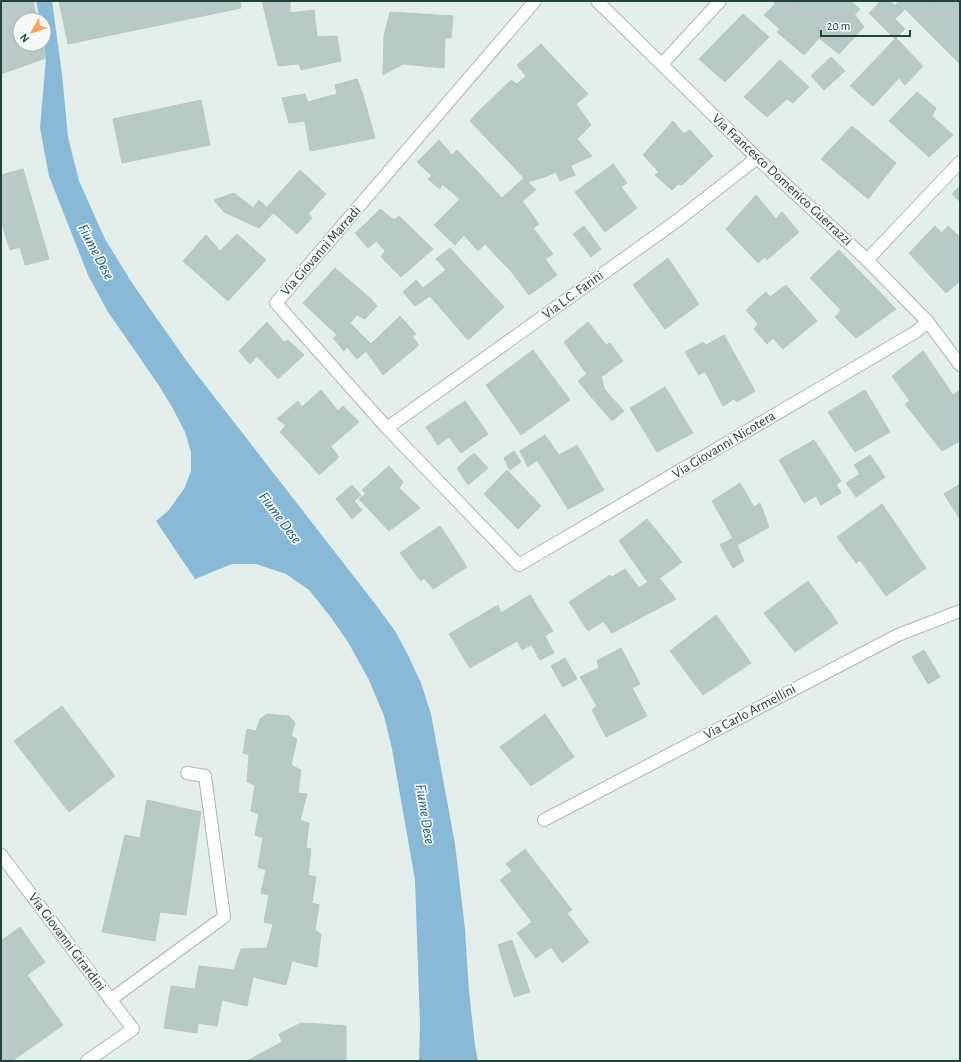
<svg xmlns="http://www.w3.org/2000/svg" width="961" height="1062" font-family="'Alegreya Sans',sans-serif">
  <rect width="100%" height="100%" fill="#e4efec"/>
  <path fill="#88bad7" d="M36 1H52L62 74 68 137 79 181 105 239 132 283 188 363 376 605 395 631 408 655 421 683 431 714 455 844 465 929 469 991 475 1046 478 1061H419L420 1024 415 880 392 749 384 716 369 680 348 642 329 615 309 590 286 574 256 564H232L195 579 156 521 168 511 184 489 191 471V452L185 432 172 407 158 384 108 312 88 275 49 176 40 128 46 58 44 44V20H40Z"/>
  <path fill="#b9cac6" stroke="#b6c9c5" d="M1 1H33L37 20H20V44H43L46 58 1 74Z
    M59 1H240L241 8 68 44Z
    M262 1H290V13L314 10 317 37 337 36 341 61 301 70 299 64 278 66Z
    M772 1H789L830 40 855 15 864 27 839 54 819 38 804 55 777 32 780 29 764 15 775 4Z
    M789 1H850L860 9 830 40Z
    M881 1H890L895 6 899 1H933L916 20 905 9 885 29 869 13Z
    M933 1H960V64L916 20Z
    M390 12 453 16 451 38H445L444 68 403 64 383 75 384 36Z
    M743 14 769 37 725 82 699 59Z
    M895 19 905 29 895 39 885 29Z
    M896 38 923 66 905 85 899 78 873 106 850 86Z
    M541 44 551 55 526 76 517 65Z
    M551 55 588 94 576 104 591 125 577 139 541 101 500 136 476 114 511 80 517 84Z
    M831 57 845 71 824 90 811 76Z
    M780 60 809 87 793 103 787 99 767 117 744 97Z
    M357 79 362 92 375 138 310 151 305 121 289 123 282 98 305 94 308 102 337 94 335 85Z
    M917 92 936 108 932 116 953 135 929 157 889 121Z
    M201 100 210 145 122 163 113 119Z
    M541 101 577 139 592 156 547 176 528 182 470 121 476 114 500 136Z
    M673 121 684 134 690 130 713 156 682 185 678 184 672 190 655 175 659 172 643 155Z
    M852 126 896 163 868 199 821 159Z
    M439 140 452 155 457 150 490 185 465 203 442 184 440 189 428 179 432 176 417 162Z
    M613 164 627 183 621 187 637 208 605 232 575 192Z
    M571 166 575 175 560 181 556 172Z
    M23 169 49 259 25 265 20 247 10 250 1 220V175Z
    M300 170 326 194 308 214 312 218 297 234 267 207Z
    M524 178 536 190 522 201 481 239 485 244 478 251 464 235 455 245 434 225 460 199 465 203 490 185 502 198Z
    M960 186V202L952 194Z
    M234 193 253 208 259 200 273 213 259 228 224 212 214 200Z
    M756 195 776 219 782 212 799 232 767 260 765 257 758 263 726 229Z
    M522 201 539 224 533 228 553 254 545 259 557 275 529 295 510 270 497 257 481 239Z
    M380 209 394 220 399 216 433 249 401 277 381 257 385 251 363 226Z
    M363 226 376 241 368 248 355 233Z
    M584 226 601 249 591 257 573 234Z
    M935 226 942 233 948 226 960 237V281L946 293 909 253Z
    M237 234 266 260 228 301 183 261 206 235 220 251Z
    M450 248 504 307 468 340 423 288 446 270 436 259Z
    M839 250 896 309 856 338 835 317 841 310 810 278Z
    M668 258 699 304 665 329 633 285Z
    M335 268 371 299 377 306 365 319 357 315 350 323 371 344 400 316 416 334 412 337 419 345 383 375 366 351 357 359 347 347 344 351 333 338 337 335 303 303Z
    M416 280 430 296 415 306 403 292Z
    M786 285 817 321 783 349 773 338 767 344 754 329 758 324 746 310 766 292 770 297Z
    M267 322 284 342 288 340 304 355 278 379 257 356 250 364 239 351Z
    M588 322 606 345 610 343 623 361 601 377 598 374 591 380 564 342Z
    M724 335 755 391 737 402 734 399 723 406 705 371 699 375 685 352 703 342 706 345Z
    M533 350 570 400 521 435 486 385Z
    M923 351 953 395 960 390V441L942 451 905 404 910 401 892 376Z
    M587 374 591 380 598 374 601 377 605 390 592 398 578 381Z
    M665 387 693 433 657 452 630 408Z
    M321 390 338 411 343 406 359 422 310 464 280 432 286 425 277 419 298 401 302 407Z
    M605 390 624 411 612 421 592 398Z
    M865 390 890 432 855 452 828 412Z
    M465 401 488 434 461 453 449 437 438 445 426 427Z
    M545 435 559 455 577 445 604 490 568 509 537 460 528 467 520 451Z
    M814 440 841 481 804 503 779 460Z
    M331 447 339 457 319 475 310 464Z
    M514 451 521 462 510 470 504 458Z
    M474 453 488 468 468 485 457 468Z
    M870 455 885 477 856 497 846 483 860 474 854 465Z
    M389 466 403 482 399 488 420 508 389 531 359 499 366 494 362 490Z
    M507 470 541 506 518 529 484 494Z
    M740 483 754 507 760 503 769 527 737 545 712 501Z
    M836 484 841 493 821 505 816 496Z
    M960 484V519L944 494Z
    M352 485 361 495 354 501 362 510 352 519 336 499Z
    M882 504 926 568 886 596 860 560 856 563 837 537Z
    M647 519 682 562 660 578 651 568 642 574 619 541Z
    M440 526 467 567 433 589 424 578 421 581 400 553Z
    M733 538 737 545 744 561 733 568 720 545Z
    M651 568 676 599 612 633 603 621 630 604 612 577 625 569 639 588 648 582 642 574Z
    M610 575 630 604 588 631 569 602Z
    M808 581 838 623 795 652 764 613Z
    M530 595 553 631 522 650 517 641 470 668 449 634 498 605 501 613Z
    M716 615 751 663 703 695 670 651Z
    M545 636 554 653 540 660 531 644Z
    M621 648 640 684 632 688 647 716 606 737 592 710 597 706 580 677 599 668 597 661Z
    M924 650 940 677 928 684 912 657Z
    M565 658 577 679 563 687 551 666Z
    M62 706 115 776 69 812 14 741Z
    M267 714 289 716 295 723 291 736 297 739 291 765 301 770 298 793 307 794 300 820 309 823 306 848 311 849 308 875 316 877 312 903 319 905 315 930 321 934 317 967 292 961 286 985 253 977 247 1006 222 1000 217 1026 198 1023 197 1033 164 1028 171 986 195 989 199 966 234 970 241 949 267 948 273 924 264 922 269 895 261 893 266 870 258 867 263 838 255 835 259 814 251 811 255 785 247 782 249 755 243 753 247 729 256 731 260 719Z
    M545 714 574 757 531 786 500 747Z
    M147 800 201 812 186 915 160 912 155 941 102 932 125 835 140 838Z
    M525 849 572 910 567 913 589 942 562 963 551 947 536 958 517 933 532 922 500 880 512 871 506 864Z
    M20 927 45 962 27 975 63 1025 12 1061H1V941Z
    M512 940 530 992 514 997 498 945Z
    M301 1023 319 1024 318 1047 287 1049 294 1061H247L282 1042 279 1034Z
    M319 1024 346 1026V1061H294L287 1049 318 1047Z"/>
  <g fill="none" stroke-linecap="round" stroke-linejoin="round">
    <g stroke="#a6b8b5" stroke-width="14">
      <path id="lane" d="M110 1000 224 917 205 776 187 773"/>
    </g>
    <g stroke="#a6b8b5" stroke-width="14">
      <path id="street" d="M535 1 276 303 387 428 519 565 914 333 928 322
        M597 1 757 158 867 260 928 322 960 365
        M662 64 720 1
        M867 260 960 162
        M387 428 678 220 757 158
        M544 820 898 635 960 611
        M1 855 133 1029 87 1061"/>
    </g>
    <use href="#lane" stroke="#fff" stroke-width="12"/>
    <use href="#street" stroke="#fff" stroke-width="12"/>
  </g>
  <g text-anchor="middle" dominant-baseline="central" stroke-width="3.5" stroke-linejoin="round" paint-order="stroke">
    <g font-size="14" fill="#224240" stroke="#f5faf9">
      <text transform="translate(782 180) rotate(43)">Via Francesco Domenico Guerrazzi</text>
      <text transform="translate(321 251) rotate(-49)">Via Giovanni Marradi</text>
      <text transform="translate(573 295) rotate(-36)">Via L.C. Farini</text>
      <text transform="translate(724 445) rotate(-31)">Via Giovanni Nicotera</text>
      <text transform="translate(750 712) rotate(-28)">Via Carlo Armellini</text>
      <text transform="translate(67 942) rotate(53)">Via Giovanni Girardini</text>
    </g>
    <g font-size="15" font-style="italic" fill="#165a83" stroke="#f5faf9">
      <text transform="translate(96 252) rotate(62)">Fiume Dese</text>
      <text transform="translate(280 518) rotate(53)">Fiume Dese</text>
      <text transform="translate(425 814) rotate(81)">Fiume Dese</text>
    </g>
  </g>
  <rect width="961" height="1062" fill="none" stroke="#224240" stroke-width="4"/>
  <g transform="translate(32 32) rotate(231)"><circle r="19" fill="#f5faf9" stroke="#a1b0af"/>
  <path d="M0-3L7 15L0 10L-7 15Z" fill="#fca155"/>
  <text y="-6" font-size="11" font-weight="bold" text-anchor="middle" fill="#224240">N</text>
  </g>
  <path d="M821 30v6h89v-6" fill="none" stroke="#224240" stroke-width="2"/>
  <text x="827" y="30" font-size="12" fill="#224240" stroke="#f5faf9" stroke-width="3" paint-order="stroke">20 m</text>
</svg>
